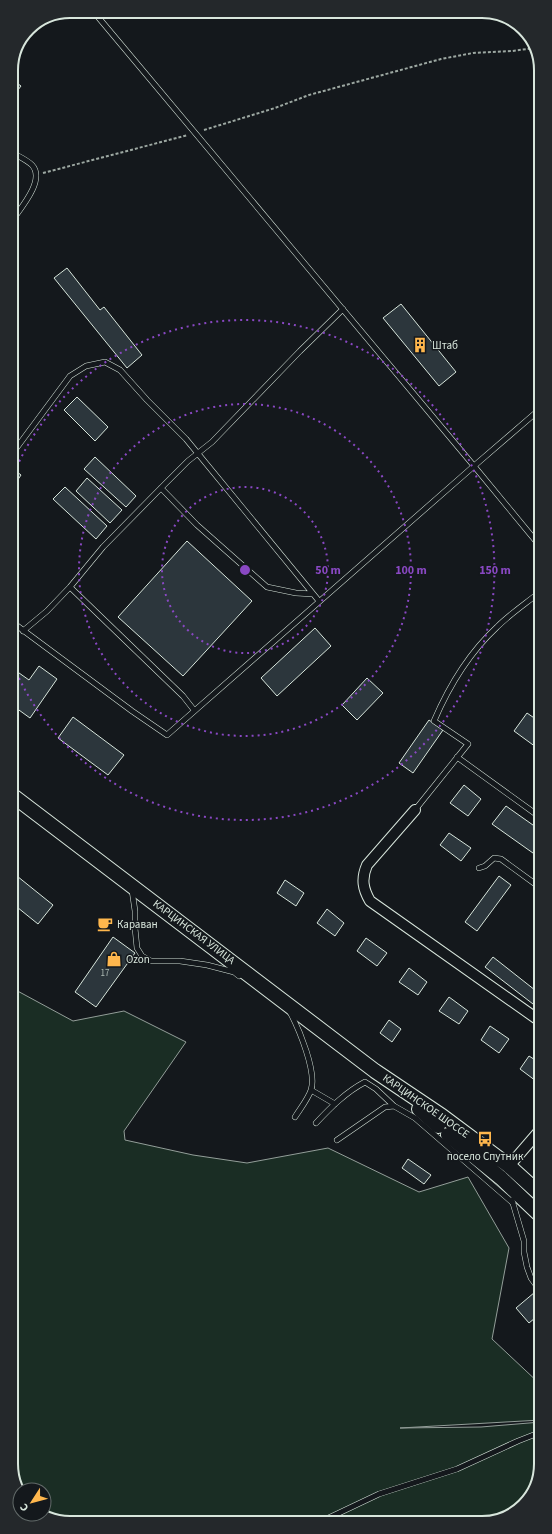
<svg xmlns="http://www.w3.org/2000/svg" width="552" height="1534" font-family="'Source Sans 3',sans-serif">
  <rect width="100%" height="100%" fill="#14181c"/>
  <path fill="#1a2d24" stroke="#939e99" d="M12 988 73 1021 124 1011 186 1042 124 1131 125 1140 193 1155 247 1163 328 1148 419 1192 468 1177 509 1248 492 1339 541 1385V1420L400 1428 481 1427 541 1422V1465L529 1500 498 1521 66 1523 44 1514V1490L20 1491 13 1480Z"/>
  <path fill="#2c363c" stroke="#d8e6dc" d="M11 79 21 86 11 99Z
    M67 268 100 310 104 307 142 355 127 368 54 278Z
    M401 304 456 372 439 386 383 318Z
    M77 397 108 427 95 441 64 410Z
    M95 457 136 496 126 507 84 469Z
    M12 468 21 475 13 487 12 486Z
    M87 478 122 510 110 523 76 491Z
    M65 487 107 526 96 539 53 499Z
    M187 541 252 601 183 676 118 617Z
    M315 628 331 646 277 696 261 678Z
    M39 666 57 679 30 718 12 705V668L29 680Z
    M367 678 383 693 357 720 342 705Z
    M527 713 540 722V750L514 731Z
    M73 717 124 755 108 775 58 738Z
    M429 720 443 730 413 773 399 763Z
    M464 785 481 799 468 816 450 803Z
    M506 806 540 830V858L492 824Z
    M449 833 471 848 461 861 440 845Z
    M12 872 53 905 38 924 12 903Z
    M499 876 511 885 477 931 465 922Z
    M285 880 304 893 296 906 277 893Z
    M327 909 344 923 335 936 317 923Z
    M113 937 135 953 96 1007 75 992Z
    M366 938 387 953 377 966 357 951Z
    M493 957 540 994 533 1004 485 967Z
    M409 968 427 982 418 995 399 982Z
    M449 997 468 1011 459 1024 439 1011Z
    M389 1020 401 1029 392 1042 380 1033Z
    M490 1026 509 1039 499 1053 481 1040Z
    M529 1056 540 1063V1084L520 1069Z
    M408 1159 431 1175 424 1184 402 1168Z
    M541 1287V1313L529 1323 516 1308Z"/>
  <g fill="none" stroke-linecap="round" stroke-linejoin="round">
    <g stroke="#d8e6dc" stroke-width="6">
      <path id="service" d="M93 11 474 466 540 546
        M11 152C18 156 27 160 32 165 46 180 20 209 11 222
        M12 454 70 376 86 366 105 362 120 370 147 400 186 439 319 601
        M161 488 197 525 267 587 296 593 313 594
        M70 587 183 696 194 710
        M12 622 132 711 167 735 474 466 539 410
        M23 631 47 611 70 587 103 547 161 488 188 461 212 442 300 351 343 309
        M457 757 540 817
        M415 810 468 744 434 721C449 686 469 653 497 627 510 614 525 604 540 592
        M479 868 485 866 494 858 501 859 538 886
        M132 890 135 911V928L137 948 142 956 151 961H180L207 965 234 972 239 976
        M290 1012C299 1029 317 1072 311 1090 308 1099 300 1109 295 1117
        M311 1090 335 1104
        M316 1123C331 1107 346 1092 365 1082L376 1089 394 1106
        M337 1140 385 1107 394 1106 415 1118 513 1203
        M512 1200 524 1241V1252L527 1267 531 1278 539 1289
        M320 1522 379 1494 457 1469 518 1441 541 1432"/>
    </g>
    <g stroke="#d8e6dc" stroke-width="12">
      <path id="minor" d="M415 810 367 865C361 879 363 889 370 901L540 1021
        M509 1166 541 1129"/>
    </g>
    <g stroke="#d8e6dc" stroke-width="16">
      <path id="secondary" d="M12 795 375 1071 442 1116 509 1166 541 1195
        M419 1109 438 1126
        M448 1135 501 1178 541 1216"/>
    </g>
    <path stroke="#9da8a2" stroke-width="2" stroke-dasharray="3 2" stroke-linecap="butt" d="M204 130 275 108 309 95 441 59 473 53 512 51 535 48
      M43 173 188 135"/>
    <use href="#service" stroke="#14181c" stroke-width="5"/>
    <use href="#minor" stroke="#14181c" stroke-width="10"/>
    <use href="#secondary" stroke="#14181c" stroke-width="14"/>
  </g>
  <g fill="none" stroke="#8948c3" stroke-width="2" stroke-dasharray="2 4">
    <circle cx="245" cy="570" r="83"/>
    <circle cx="245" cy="570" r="166"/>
    <path d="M12 478A250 250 0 1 1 12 662"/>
  </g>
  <defs>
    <g id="building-bare" transform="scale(1.2)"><path d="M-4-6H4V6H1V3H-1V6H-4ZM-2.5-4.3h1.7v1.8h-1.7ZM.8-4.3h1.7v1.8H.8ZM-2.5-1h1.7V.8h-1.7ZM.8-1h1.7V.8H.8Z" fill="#ffb74d" stroke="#14181c" stroke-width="2.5" paint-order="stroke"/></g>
    <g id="cafe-bare" transform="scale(1.2)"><path d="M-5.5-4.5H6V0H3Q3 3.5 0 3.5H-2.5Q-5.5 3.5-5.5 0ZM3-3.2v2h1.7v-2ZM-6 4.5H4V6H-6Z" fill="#ffb74d" stroke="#14181c" stroke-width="2.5" paint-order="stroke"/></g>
    <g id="shop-bare" transform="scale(1.2)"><path d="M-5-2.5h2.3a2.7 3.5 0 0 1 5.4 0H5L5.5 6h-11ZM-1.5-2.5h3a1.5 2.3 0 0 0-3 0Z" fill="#ffb74d" stroke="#14181c" stroke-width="2.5" paint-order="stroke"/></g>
    <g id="bus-bare" transform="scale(1.2)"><path d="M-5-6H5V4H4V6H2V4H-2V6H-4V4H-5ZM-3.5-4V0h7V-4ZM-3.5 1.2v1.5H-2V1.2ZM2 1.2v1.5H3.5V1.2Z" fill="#ffb74d" stroke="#14181c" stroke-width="2.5" paint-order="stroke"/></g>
  </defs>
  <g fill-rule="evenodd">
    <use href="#building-bare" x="420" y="345"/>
    <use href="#cafe-bare" x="105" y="924"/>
    <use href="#shop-bare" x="114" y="959"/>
    <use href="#bus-bare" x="485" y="1139"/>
  </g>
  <g text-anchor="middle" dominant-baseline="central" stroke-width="3" stroke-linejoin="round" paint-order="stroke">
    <g font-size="9" fill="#adbab4">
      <text x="105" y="973">17</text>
    </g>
    <g font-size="11" fill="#d8e6dc" stroke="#14181c" text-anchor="start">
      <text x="432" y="345">Штаб</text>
      <text x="117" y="924">Караван</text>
      <text x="126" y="959">Ozon</text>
      <text x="485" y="1156" text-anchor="middle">посело Спутник</text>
    </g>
    <g font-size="11" fill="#d8e6dc" stroke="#14181c">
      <text transform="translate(194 932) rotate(37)">КАРЦИНСКАЯ УЛИЦА</text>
      <text transform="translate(426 1106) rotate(35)">КАРЦИНСКОЕ ШОССЕ</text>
    </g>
  </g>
  <path d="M0 0H552V1534H0ZM70 18H482A52 52 0 0 1 534 70V1464A52 52 0 0 1 482 1516H70A52 52 0 0 1 18 1464V70A52 52 0 0 1 70 18Z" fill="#24282b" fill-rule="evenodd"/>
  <path fill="none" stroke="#d8e6dc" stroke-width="2" d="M70 18H482A52 52 0 0 1 534 70V1464A52 52 0 0 1 482 1516H70A52 52 0 0 1 18 1464V70A52 52 0 0 1 70 18Z"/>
  <circle cx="245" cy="570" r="6" fill="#8948c3" stroke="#14181c" stroke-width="2"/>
  <g font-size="12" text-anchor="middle" font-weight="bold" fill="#8948c3" stroke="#14181c" stroke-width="3" stroke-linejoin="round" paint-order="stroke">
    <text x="328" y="574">50 m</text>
    <text x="411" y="574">100 m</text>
    <text x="495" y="574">150 m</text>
  </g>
  <g transform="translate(32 1502) rotate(234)"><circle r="19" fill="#14181c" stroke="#626a69"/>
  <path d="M0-3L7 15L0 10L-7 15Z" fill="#ffb74d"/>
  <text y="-6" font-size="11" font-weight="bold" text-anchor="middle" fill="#d8e6dc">С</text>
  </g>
</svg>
